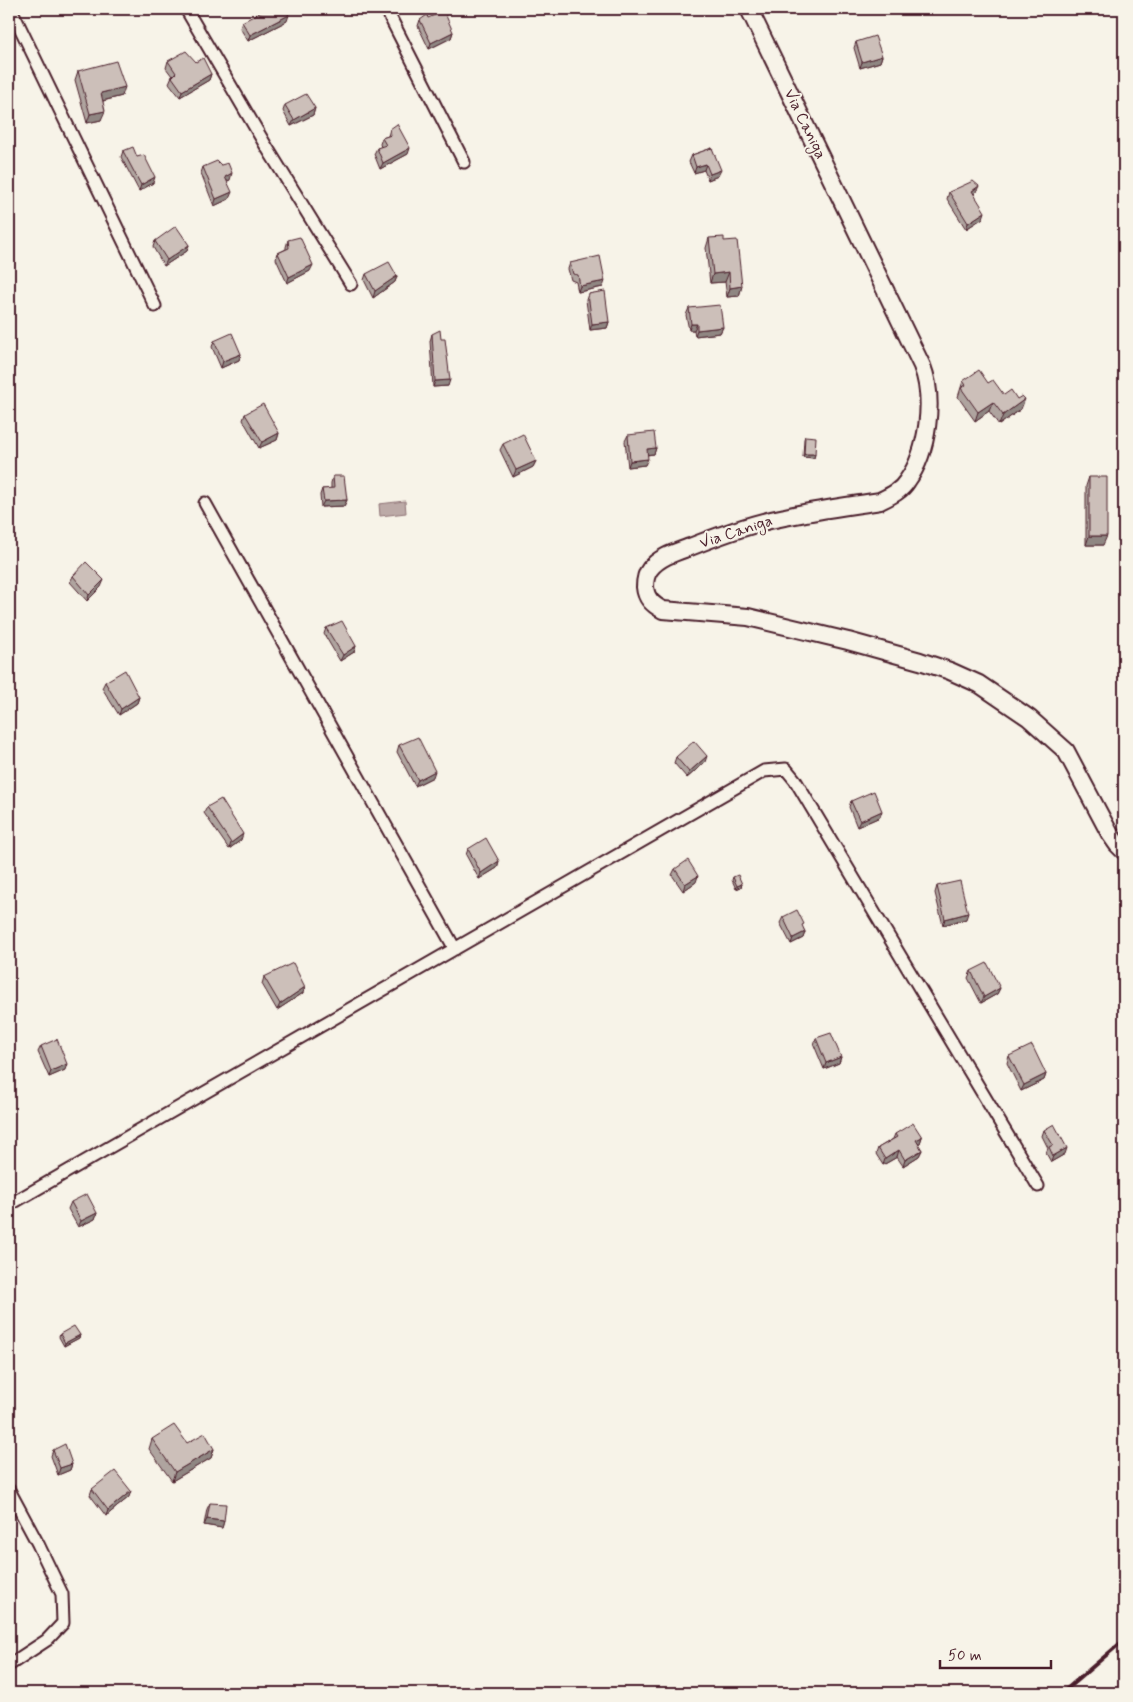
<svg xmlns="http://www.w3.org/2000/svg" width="1133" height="1702" font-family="Mynerve,sans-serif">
  <rect width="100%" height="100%" fill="#f7f3e8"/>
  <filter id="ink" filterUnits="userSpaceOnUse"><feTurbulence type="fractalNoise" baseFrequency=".02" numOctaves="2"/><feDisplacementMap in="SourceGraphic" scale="10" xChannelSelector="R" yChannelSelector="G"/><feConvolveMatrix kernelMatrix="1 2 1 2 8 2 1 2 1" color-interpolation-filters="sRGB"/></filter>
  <g filter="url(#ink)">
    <path fill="#bcaaa7" stroke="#8e7275" d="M405 501 406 513 380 516 379 504Z"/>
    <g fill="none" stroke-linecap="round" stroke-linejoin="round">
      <g stroke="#4a1f2b" stroke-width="15">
        <path id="street" d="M11 9 155 306
          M186 9 266 146 351 284
          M386 9 464 162
          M205 503 455 949
          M9 1205 764 771 786 769 795 780 1038 1186
          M9 1490 38 1544 62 1594 63 1623 47 1640 9 1665"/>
      </g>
      <g stroke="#4a1f2b" stroke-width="20">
        <path id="secondary" d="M749 9 922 366C935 399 928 452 907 481 901 491 890 496 880 501 848 506 816 510 785 517 752 523 720 535 690 547 676 552 659 557 650 569 646 574 645 580 645 587 646 599 653 605 663 610L748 617 848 641 920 661 950 671 979 684 1029 718 1066 751 1110 834 1117 844 1124 851"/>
      </g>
      <use href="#street" stroke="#f7f3e8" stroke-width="11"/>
      <use href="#secondary" stroke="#f7f3e8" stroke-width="16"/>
      <path stroke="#4a1f2b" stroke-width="4" d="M1062 1693 1124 1640"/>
    </g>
    <path fill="#afa49f" stroke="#4a1f2b" d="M276 11 287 21 248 41 240 28 242 22Z
      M428 18 453 32 451 38 429 49 418 26 420 20Z
      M856 42 882 56 880 62 860 68 854 48Z
      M168 61 196 62 211 74 209 80 180 97 169 83 172 76 166 68Z
      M78 71 122 96 103 101 101 120 87 123 75 80Z
      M285 105 315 108 313 115 291 126 283 111Z
      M390 129 408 154 380 169 374 154 377 148 381 147 380 144 382 138 388 136Z
      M712 148 718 176 708 180 704 170 694 173 689 162 692 155Z
      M123 151 137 157 153 183 139 191 121 157Z
      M203 167 230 180 227 181 229 199 214 206 201 173Z
      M949 192H976L974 194 983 218 966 229 947 199Z
      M709 238 742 286 739 296 727 297 725 282 710 283 706 248Z
      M288 240 310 271 287 283 276 259 278 253 286 249V247Z
      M155 241 189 245 187 251 164 266 153 247Z
      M570 263 603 287 578 292 576 282 571 280 568 269Z
      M366 274 397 276 395 282 373 298 364 280Z
      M588 294 609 322 607 328 590 330 586 300Z
      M689 308 723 327 720 333 695 336 694 330H689L686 315Z
      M432 334 448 386 433 387 430 341Z
      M214 341 241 354 239 360 221 368 212 347Z
      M963 381 988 383 1004 395 1017 399 1021 409 999 425 989 411 975 421 958 397Z
      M245 414 279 433 277 440 259 448 243 420Z
      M628 435 656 448 654 454 647 455 645 465 628 467 625 441Z
      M805 436 815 454 814 458 803 457 804 439Z
      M503 444 536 461 533 467 513 477 500 450Z
      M333 476 347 500 344 506 321 507 320 495 322 489H331V483Z
      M1089 477 1103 545H1086V486Z
      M73 576 101 587 87 601 70 582Z
      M326 628 356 646 354 652 340 661 324 634Z
      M105 682 139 697 137 703 119 715 102 688Z
      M399 745 433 777 415 786 397 752Z
      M676 757 705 762 687 778 674 763Z
      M851 801 880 817 857 827 849 807Z
      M207 807 241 840 229 849 204 813Z
      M468 849 499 861 497 868 479 879 466 855Z
      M675 869 696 882 683 891 672 875Z
      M733 877 742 884 741 887 736 889 732 880Z
      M937 886 966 919 943 925 935 893Z
      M783 917 803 928 805 932 803 938 791 944 780 923Z
      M971 971 1000 988 997 994 981 1003 968 978Z
      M264 977 303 993 277 1010 262 984Z
      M816 1038 841 1057 839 1063 824 1069 814 1045Z
      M41 1046 65 1070 49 1077 38 1052Z
      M1009 1056 1046 1074 1044 1080 1021 1091 1007 1063Z
      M1044 1130 1065 1154 1051 1162 1046 1153 1048 1148 1042 1136Z
      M895 1134 922 1137 920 1143 918 1144 922 1150 919 1156 903 1166 897 1157 883 1165 876 1154 878 1148 893 1139Z
      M71 1202 97 1213 95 1219 78 1227 68 1209Z
      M60 1334 80 1335 79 1338 64 1346 59 1337Z
      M152 1439 187 1443 214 1449 211 1458 172 1481 149 1449Z
      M53 1450 72 1464 70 1470 58 1475 51 1456Z
      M92 1489 129 1497 106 1516 90 1495Z
      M210 1503 224 1521 222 1528 204 1525 207 1509Z"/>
    <path fill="#8f8682" stroke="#4a1f2b" d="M289 15 287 21 248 41 250 35Z
      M453 32 451 38 429 49 431 43Z
      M882 56 880 62 860 68 862 62Z
      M211 74 209 80 180 97 182 91Z
      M125 87 122 96 98 102 101 93Z
      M315 108 313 115 291 126 294 120Z
      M105 111 101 120 87 123 90 114Z
      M410 148 408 154 380 169 383 163Z
      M706 164 704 170 694 173 696 167Z
      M721 170 718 176 708 180 710 174Z
      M232 173 230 180 223 183 225 177Z
      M155 177 153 183 139 191 141 185Z
      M979 186 976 192 970 197 972 191Z
      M232 192 229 199 214 206 216 199Z
      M985 212 983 218 966 229 968 223Z
      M189 245 187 251 164 266 167 260Z
      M313 265 310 271 287 283 289 277Z
      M729 272 725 282 710 283 713 274Z
      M397 276 395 282 373 298 375 291Z
      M605 281 603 287 578 292 580 286Z
      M742 286 739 296 727 297 730 288Z
      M609 322 607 328 590 330 592 324Z
      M691 324H697L694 330H689Z
      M723 327 720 333 695 336 697 330Z
      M241 354 239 360 221 368 223 361Z
      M450 380 448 386 433 387 435 381Z
      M1025 399 1021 409 999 425 1003 415Z
      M993 402 989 411 975 421 978 412Z
      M279 433 277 440 259 448 262 442Z
      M656 448 654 454 644 455 647 449Z
      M804 454H815L814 458 803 457Z
      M648 459 645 465 628 467 630 461Z
      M536 461 533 467 513 477 516 470Z
      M347 500 344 506 321 507 324 501Z
      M1089 536H1107L1103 545H1086Z
      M104 580 101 587 87 601 89 595Z
      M356 646 354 652 340 661 343 655Z
      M139 697 137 703 119 715 121 709Z
      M707 756 705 762 687 778 689 772Z
      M435 771 433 777 415 786 418 780Z
      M882 811 880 817 857 827 860 821Z
      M243 834 241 840 229 849 231 843Z
      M499 861 497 868 479 879 481 873Z
      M698 876 696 882 683 891 685 884Z
      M742 884 741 887 736 889 737 886Z
      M968 913 966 919 943 925 945 919Z
      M805 932 803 938 791 944 793 938Z
      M305 987 303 993 277 1010 280 1004Z
      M1000 988 997 994 981 1003 984 997Z
      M841 1057 839 1063 824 1069 826 1063Z
      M67 1064 65 1070 49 1077 51 1071Z
      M1046 1074 1044 1080 1021 1091 1024 1085Z
      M922 1137 920 1143 914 1146 916 1140Z
      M1067 1148 1065 1154 1051 1162 1053 1156Z
      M899 1150 897 1157 883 1165 885 1159Z
      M922 1150 919 1156 903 1166 905 1160Z
      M97 1213 95 1219 78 1227 81 1221Z
      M80 1335 79 1338 64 1346 65 1343Z
      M214 1449 211 1458 172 1481 175 1472Z
      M72 1464 70 1470 58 1475 60 1468Z
      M131 1491 129 1497 106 1516 108 1510Z
      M207 1519 224 1521 222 1528 204 1525Z"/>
    <path fill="#ccbfb9" stroke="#4a1f2b" d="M267 9H275L276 11 285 9 289 15 250 35 242 22Z
      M444 11 453 32 431 43 420 20 427 15 428 18Z
      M875 36 882 56 862 62 856 42Z
      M186 51 196 62 203 58 211 74 182 91 172 77 176 73 168 61Z
      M116 61 125 87 101 93 105 111 90 114 78 71Z
      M306 94 315 108 294 120 285 105Z
      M397 124 410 148 383 163 377 148 386 145 382 138 391 135 390 129Z
      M133 147 137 157 144 155 155 177 141 185 123 151Z
      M712 148 721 170 710 174 706 164 696 167 692 155Z
      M217 161 221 165 228 163 232 173 225 177 232 192 216 199 203 167Z
      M973 181 979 186 972 191 985 212 968 223 949 192Z
      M176 226 189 245 167 260 155 241Z
      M300 237 313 265 289 277 278 253 289 248 288 240Z
      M724 237V241L737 240 742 286 730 288 729 272 713 274 709 238Z
      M600 256 605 281 580 286 578 275 573 274 570 263Z
      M389 262 397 276 375 291 366 274Z
      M605 291 609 322 592 324 588 294Z
      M720 305 723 327 697 330V324H691L689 308Z
      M440 330 441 339H445L450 380 435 381 432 334Z
      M232 333 241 354 223 361 214 341Z
      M979 370 988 383 993 380 1004 395 1011 390 1017 399 1022 396 1025 399 1003 415 993 402 978 412 961 388 966 385 963 381Z
      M263 404 279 433 262 442 245 414Z
      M654 432 656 448 647 449 648 459 630 461 628 435Z
      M523 434 536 461 516 470 503 444Z
      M805 436 816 437 815 454H804Z
      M333 476H344L347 500 324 501 322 489 334 488Z
      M1089 477H1107V536H1089Z
      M86 562 104 580 89 595 73 576Z
      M342 621 356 646 343 655 326 628Z
      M125 670 139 697 121 709 105 682Z
      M418 737 435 771 418 780 399 745Z
      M694 741 707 756 689 772 676 757Z
      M874 791 882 811 860 821 851 801Z
      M221 799 243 834 231 843 207 807Z
      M486 838 499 861 481 873 468 849Z
      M688 860 698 876 685 884 675 869Z
      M738 875 742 884 737 886 733 877Z
      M960 881 968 913 945 919 937 886Z
      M797 910 804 924 802 925 805 932 793 938 783 917Z
      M293 963 305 987 280 1004 264 977Z
      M987 963 1000 988 984 997 971 971Z
      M831 1033 841 1057 826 1063 816 1038Z
      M57 1039 67 1064 51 1071 41 1046Z
      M1032 1045 1046 1074 1024 1085 1009 1056Z
      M913 1123 922 1137 916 1140 922 1150 905 1160 899 1150 885 1159 878 1148 897 1137 895 1134Z
      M1054 1124 1067 1148 1053 1156 1049 1147 1053 1145 1044 1130Z
      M87 1194 97 1213 81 1221 71 1202Z
      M74 1326 80 1335 65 1343 60 1334Z
      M174 1425 187 1443 205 1433 214 1449 175 1472 152 1439Z
      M65 1444 72 1464 60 1468 53 1450Z
      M115 1471 131 1491 108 1510 92 1489Z
      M210 1503 226 1504 224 1521 207 1519Z"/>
  </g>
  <g text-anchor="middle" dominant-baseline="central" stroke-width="4" stroke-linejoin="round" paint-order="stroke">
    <g font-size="16" fill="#4a1f2b" stroke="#f7f3e8">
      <text transform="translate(805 124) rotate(64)">Via Caniga</text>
      <text transform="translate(736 532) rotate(-18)">Via Caniga</text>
    </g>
  </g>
  <rect width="1133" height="1702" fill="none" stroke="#f7f3e8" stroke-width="30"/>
  <rect x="15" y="15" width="1103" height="1672" fill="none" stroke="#4a1f2b" stroke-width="2" filter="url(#ink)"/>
  <path d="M940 1660v8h111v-8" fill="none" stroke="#4a1f2b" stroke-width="2.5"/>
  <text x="948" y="1660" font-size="15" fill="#4a1f2b" stroke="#f7f3e8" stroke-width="4" paint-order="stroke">50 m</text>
</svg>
